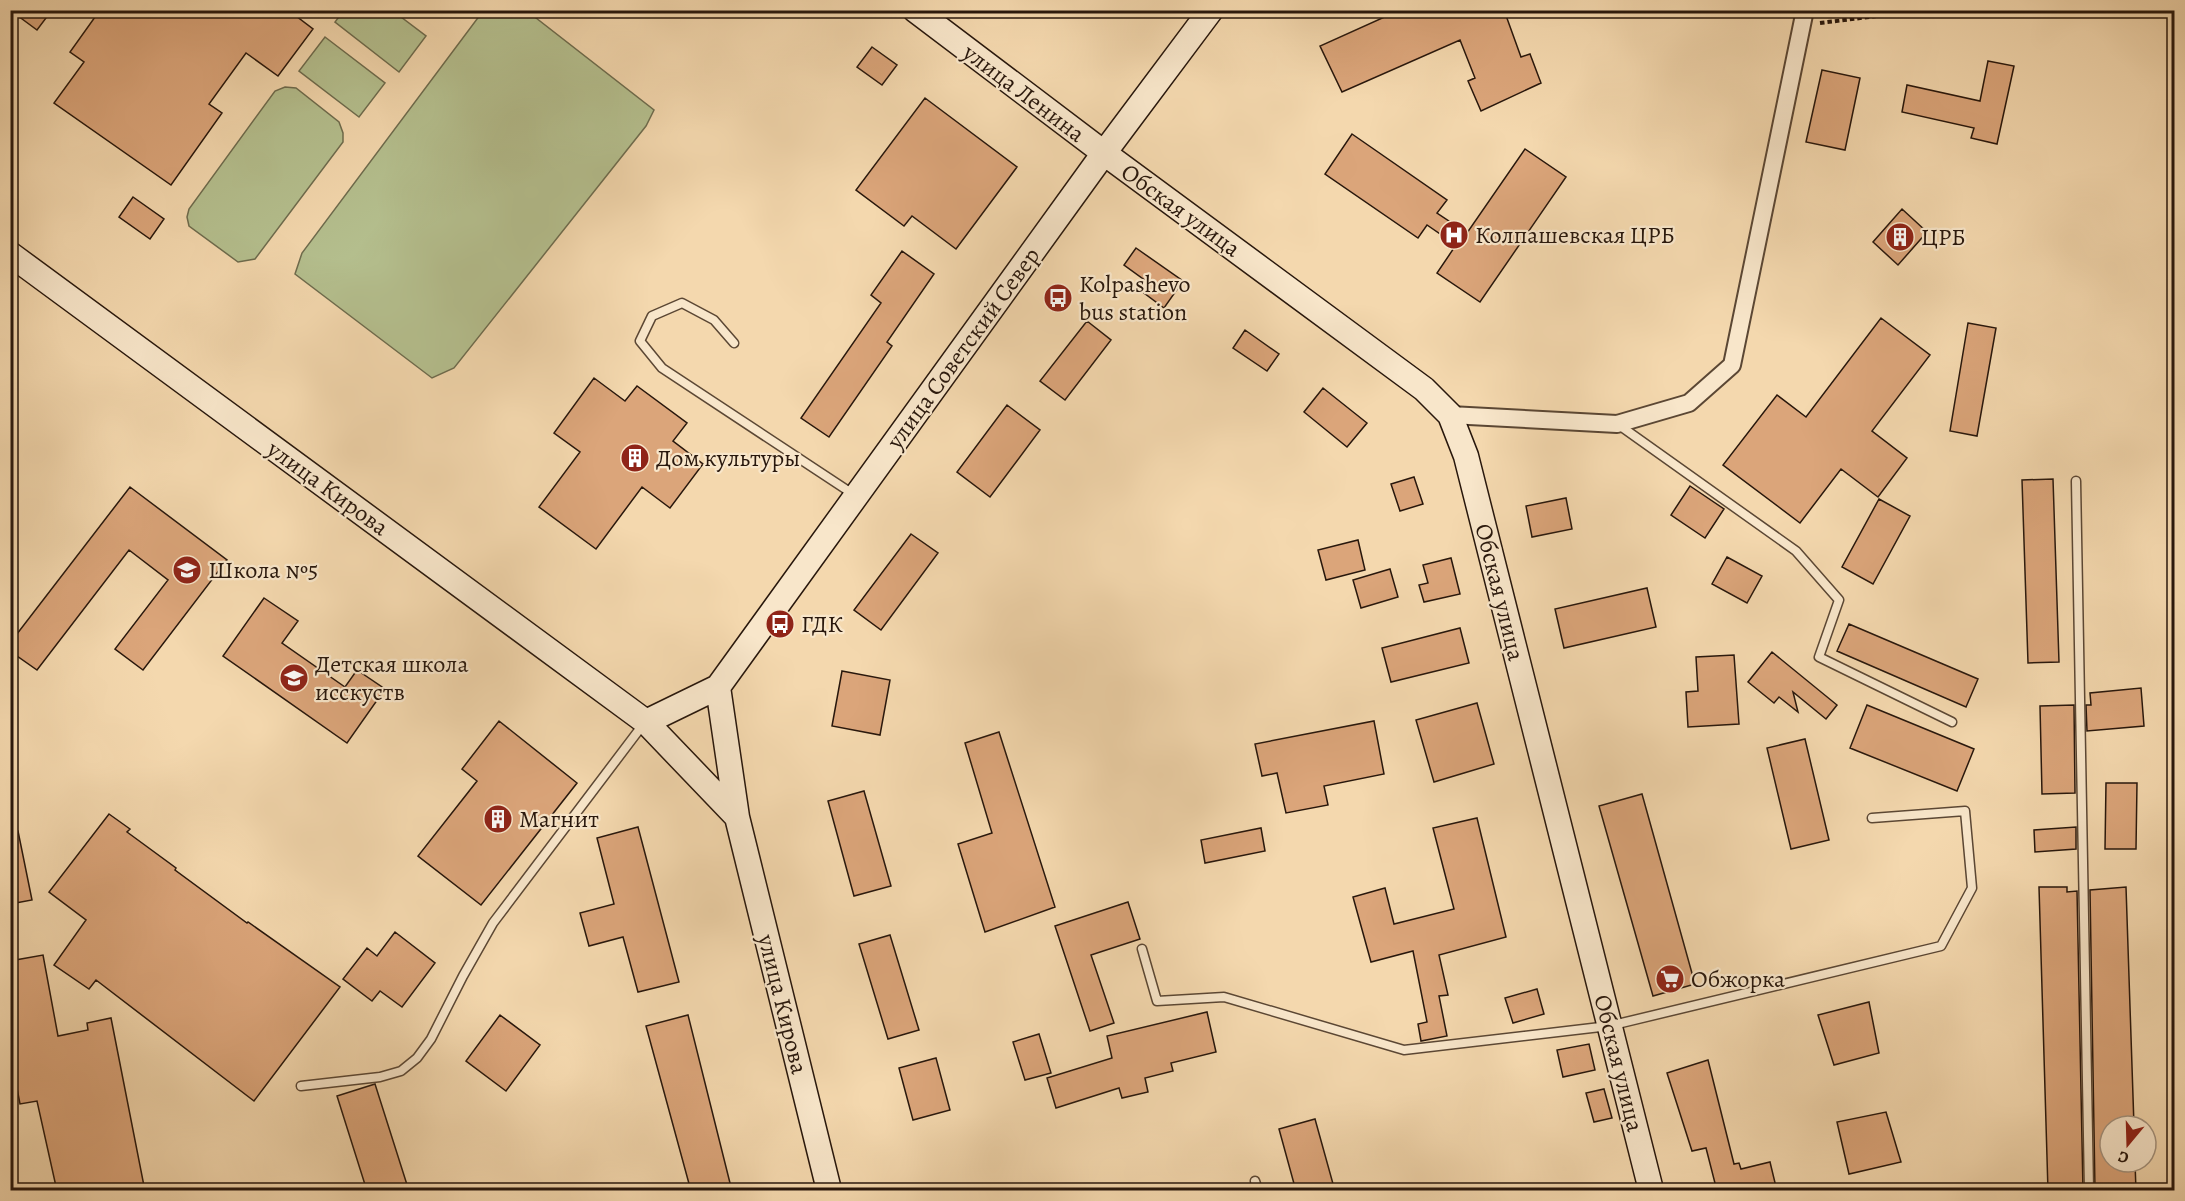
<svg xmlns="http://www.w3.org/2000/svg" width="2185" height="1201" font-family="Alegreya,serif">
  <rect width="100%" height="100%" fill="#f4d8ae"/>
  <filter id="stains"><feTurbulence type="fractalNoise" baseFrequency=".00333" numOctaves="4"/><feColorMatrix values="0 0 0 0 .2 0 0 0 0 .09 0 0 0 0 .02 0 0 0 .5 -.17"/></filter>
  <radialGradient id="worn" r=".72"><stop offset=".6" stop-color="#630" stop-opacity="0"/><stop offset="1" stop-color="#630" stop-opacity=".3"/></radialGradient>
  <path fill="#b5c08f" stroke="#6e6c4e" stroke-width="1.5" d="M344 10 393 11 426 36 399 72 335 22Z
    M483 11H527L654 110 646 126 454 368 432 378 295 274 302 253Z
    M325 37 385 83 359 117 299 71Z
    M285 87 296 88 339 122 343 133V142L255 259 238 262 189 226 187 217 189 209 275 91Z"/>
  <path fill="#dba57a" stroke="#28170c" stroke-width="1.5" d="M10 10H52L37 30Z
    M100 10H288L313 29 278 76 246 53 209 104 222 113 171 185 54 103 84 62 70 52Z
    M1400 10H1504L1521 57 1530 54 1541 83 1481 111 1468 81 1475 78 1460 40 1342 92 1320 46Z
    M872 47 897 65 882 85 857 67Z
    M1988 61 2014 66 1997 144 1971 138 1974 128 1902 112 1907 85 1980 101Z
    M1822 70 1860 78 1845 150 1806 142Z
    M925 98 1017 167 956 249 912 216 904 226 856 190Z
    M1352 134 1447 200 1437 213 1467 233 1525 149 1566 177 1480 302 1437 273 1456 245 1427 225 1418 238 1325 174Z
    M133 197 164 219 150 239 119 217Z
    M1902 209 1927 232 1898 265 1873 242Z
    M1136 248 1183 281 1164 308 1144 293 1150 284 1124 265Z
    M902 251 934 274 887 342 892 346 829 437 801 418 881 303 871 295Z
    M1881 318 1930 355 1872 431 1907 458 1878 497 1841 469 1800 523 1723 465 1777 395 1806 417Z
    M1087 321 1111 340 1065 400 1040 381Z
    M1968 323 1996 328 1977 436 1950 431Z
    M1245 330 1279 354 1267 371 1233 348Z
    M594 378 625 401 637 386 687 423 673 441 703 464 670 508 642 487 596 549 539 507 580 452 554 433Z
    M1323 388 1367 423 1347 447 1304 412Z
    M1007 405 1040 430 990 497 957 472Z
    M1414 477 1423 504 1400 511 1391 484Z
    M2053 479 2059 662 2028 663 2022 480Z
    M1690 486 1724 509 1705 538 1671 515Z
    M130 487 227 560 143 670 115 649 168 580 129 550 37 670 10 651V643Z
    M1566 498 1572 529 1532 537 1526 506Z
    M1879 499 1910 516 1873 584 1842 567Z
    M911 534 938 553 881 630 854 610Z
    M1358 540 1365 570 1326 580 1318 550Z
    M1727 557 1762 576 1747 603 1712 584Z
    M1451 558 1460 594 1424 602 1419 585 1428 583 1423 565Z
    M1390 569 1398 597 1361 608 1353 580Z
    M1647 588 1656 627 1564 648 1555 609Z
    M264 598 298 621 282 643 345 687 357 670 385 689 347 743 223 656Z
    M1849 624 1978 679 1966 707 1837 651Z
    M1460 628 1469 663 1391 682 1382 648Z
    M1772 652 1837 705 1826 719 1793 692 1798 712 1779 697 1774 703 1748 682Z
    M1734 655 1739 724 1688 727 1686 692 1698 691 1696 657Z
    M842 671 890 680 880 735 832 726Z
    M2141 688 2144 726 2087 731 2086 705H2091L2090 693Z
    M1477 703 1494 764 1434 782 1416 720Z
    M1867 705 1974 749 1957 791 1850 748Z
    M2074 705 2075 793 2042 794 2040 706Z
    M499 721 577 783 481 905 418 856 477 781 462 769Z
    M1374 721 1384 774 1324 786 1328 805 1286 813 1277 773 1262 776 1255 744Z
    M999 732 1055 907 985 932 958 844 992 833 965 743Z
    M1805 739 1829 840 1791 849 1767 748Z
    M2106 783H2137L2136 849H2105Z
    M864 791 891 886 854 896 828 801Z
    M1642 794 1695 984 1653 996 1599 806Z
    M109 814 130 829 127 832 176 868 175 870 247 923 248 922 340 987 254 1101 96 980 89 989 54 965 86 920 49 892Z
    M1477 818 1506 937 1439 955 1448 995 1439 996 1447 1036 1421 1041 1418 1024 1427 1022 1413 951 1371 962 1353 897 1385 888 1394 924 1454 909 1433 828Z
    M638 827 679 982 638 992 623 937 589 946 580 913 614 904 597 838Z
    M2076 827V849L2035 852 2034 830Z
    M1261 828 1265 851 1205 863 1201 840Z
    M10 831H18L32 900 10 904Z
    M2039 887H2067V892L2077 891 2083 1191H2048Z
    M2126 887 2134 1126H2110V1162H2135L2136 1191H2095L2090 890Z
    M1128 902 1140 939 1091 955 1114 1023 1090 1031 1055 926Z
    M395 932 435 963 402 1007 380 991 372 1001 343 979 367 948 377 956Z
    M890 935 919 1030 888 1039 859 944Z
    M43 955 58 1036 88 1030 87 1023 111 1018 145 1191H57L37 1101 20 1104 15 1078 10 1079V961Z
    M1537 989 1544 1014 1513 1023 1505 998Z
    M1869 1002 1879 1053 1834 1065 1818 1015Z
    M1207 1012 1216 1052 1171 1063 1173 1071 1145 1078 1148 1092 1122 1098 1119 1088 1056 1108 1047 1078 1112 1058 1107 1036Z
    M500 1015 540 1045 506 1091 466 1061Z
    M688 1015 732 1191H691L646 1026Z
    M1039 1034 1051 1073 1025 1080 1013 1042Z
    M1589 1044 1595 1070 1563 1077 1557 1050Z
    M936 1058 950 1110 913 1120 899 1068Z
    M1708 1060 1734 1164 1739 1163 1741 1169 1770 1162 1777 1191H1717L1706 1148 1692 1151 1667 1073Z
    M375 1084 409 1191H367L337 1096Z
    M1604 1089 1612 1118 1594 1122 1586 1093Z
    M1886 1112 1901 1162 1849 1174 1837 1122Z
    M1315 1119 1335 1191H1296L1279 1129Z"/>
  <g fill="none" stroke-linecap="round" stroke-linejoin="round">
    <g stroke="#5b4734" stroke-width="11">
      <path id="lane" d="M734 343 714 320 682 303 652 316 640 341 662 368 853 494
        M1619 425 1796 551 1839 600 1819 657 1952 722
        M2076 481 2089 1190
        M1142 949 1157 1001 1224 997 1404 1050 1609 1026 1941 946 1972 888 1965 811 1872 818
        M301 1086 380 1077 401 1071 417 1058 431 1039 463 976 493 923 645 722
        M1255 1181 1258 1190"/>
    </g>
    <g stroke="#5b4734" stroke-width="20">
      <path id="street" d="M1450 415 1617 424 1689 403 1732 365 1805 10"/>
    </g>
    <g stroke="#28170c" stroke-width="27">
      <path id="secondary" d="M915 10 1104 153 1424 389 1450 415 1466 456 1651 1190
        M10 254 646 722 737 817
        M718 687 737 817 829 1190
        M646 722 718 687 1104 153 1211 10"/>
    </g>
    <path stroke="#28170c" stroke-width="4" stroke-dasharray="4.5 3" stroke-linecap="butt" d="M1820 23 1926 10"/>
    <use href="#lane" stroke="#f8e6ca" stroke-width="8"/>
    <use href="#street" stroke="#f8e6ca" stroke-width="16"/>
    <use href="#secondary" stroke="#f8e6ca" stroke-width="24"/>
  </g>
  <defs>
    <g id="hospital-disc" transform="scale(1.5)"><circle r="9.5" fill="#8f2418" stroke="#f8e6ca"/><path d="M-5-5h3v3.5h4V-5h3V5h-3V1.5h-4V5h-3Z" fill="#fff"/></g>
    <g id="building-disc" transform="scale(1.5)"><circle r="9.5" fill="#8f2418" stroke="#f8e6ca"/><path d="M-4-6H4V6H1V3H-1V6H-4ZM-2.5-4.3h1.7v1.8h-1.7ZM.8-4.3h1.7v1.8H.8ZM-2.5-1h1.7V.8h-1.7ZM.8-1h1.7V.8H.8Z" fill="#fff"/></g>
    <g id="bus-disc" transform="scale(1.5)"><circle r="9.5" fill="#8f2418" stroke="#f8e6ca"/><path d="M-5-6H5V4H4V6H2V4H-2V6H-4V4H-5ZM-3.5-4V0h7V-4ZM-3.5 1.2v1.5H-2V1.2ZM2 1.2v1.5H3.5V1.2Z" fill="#fff"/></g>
    <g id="school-disc" transform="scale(1.5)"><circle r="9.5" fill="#8f2418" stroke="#f8e6ca"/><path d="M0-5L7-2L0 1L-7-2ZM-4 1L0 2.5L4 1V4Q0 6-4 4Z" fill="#fff"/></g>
    <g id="supermarket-disc" transform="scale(1.5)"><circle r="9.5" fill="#8f2418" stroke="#f8e6ca"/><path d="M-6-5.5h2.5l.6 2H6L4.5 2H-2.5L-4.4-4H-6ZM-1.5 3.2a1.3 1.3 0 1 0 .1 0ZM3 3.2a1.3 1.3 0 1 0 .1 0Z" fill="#fff"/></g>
  </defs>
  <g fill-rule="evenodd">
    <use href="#hospital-disc" x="1454" y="235"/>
    <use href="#building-disc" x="1900" y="237"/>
    <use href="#bus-disc" x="1058" y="298"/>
    <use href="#building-disc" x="635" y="458"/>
    <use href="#school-disc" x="187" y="570"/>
    <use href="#bus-disc" x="780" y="624"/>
    <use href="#school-disc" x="294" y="678"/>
    <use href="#building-disc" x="498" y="819"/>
    <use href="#supermarket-disc" x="1670" y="979"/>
  </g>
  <g text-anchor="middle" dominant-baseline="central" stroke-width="4.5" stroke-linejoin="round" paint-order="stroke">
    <g font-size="24" fill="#28170c" stroke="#f8e6ca">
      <text transform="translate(1024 93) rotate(37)">улица Ленина</text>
      <text transform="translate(1181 210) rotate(36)">Обская улица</text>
      <text transform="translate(963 348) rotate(-54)">улица Советский Север</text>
      <text transform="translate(328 488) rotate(36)">улица Кирова</text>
      <text transform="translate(1500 592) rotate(76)">Обская улица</text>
      <text transform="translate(783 1004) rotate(76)">улица Кирова</text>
      <text transform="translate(1619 1063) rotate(76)">Обская улица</text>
    </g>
    <g font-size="24" fill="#28170c" stroke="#f8e6ca" text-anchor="start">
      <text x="1475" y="235">Колпашевская ЦРБ</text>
      <text x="1921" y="237">ЦРБ</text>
      <text x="1079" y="284">Kolpashevo<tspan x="1079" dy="28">bus station</tspan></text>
      <text x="656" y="458">Дом культуры</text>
      <text x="208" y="570">Школа №5</text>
      <text x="801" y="624">ГДК</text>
      <text x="315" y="664">Детская школа<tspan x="315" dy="28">исскуств</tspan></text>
      <text x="519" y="819">Магнит</text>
      <text x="1691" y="979">Обжорка</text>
    </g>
  </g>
  <rect width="2185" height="1201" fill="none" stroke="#f4d8ae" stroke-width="36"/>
  <rect x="12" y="12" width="2161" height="1177" fill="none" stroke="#28170c" stroke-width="3"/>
  <rect x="18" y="18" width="2149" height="1165" fill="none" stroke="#28170c" stroke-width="1.5"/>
  <g transform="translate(2128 1144) rotate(199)"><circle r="28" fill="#f8e6ca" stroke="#a5937e" stroke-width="1.5"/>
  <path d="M0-4.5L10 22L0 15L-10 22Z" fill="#8f2418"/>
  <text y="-9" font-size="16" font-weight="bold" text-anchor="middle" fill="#28170c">С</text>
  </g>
  <rect width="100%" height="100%" filter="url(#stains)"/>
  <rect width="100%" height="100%" fill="url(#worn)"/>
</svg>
